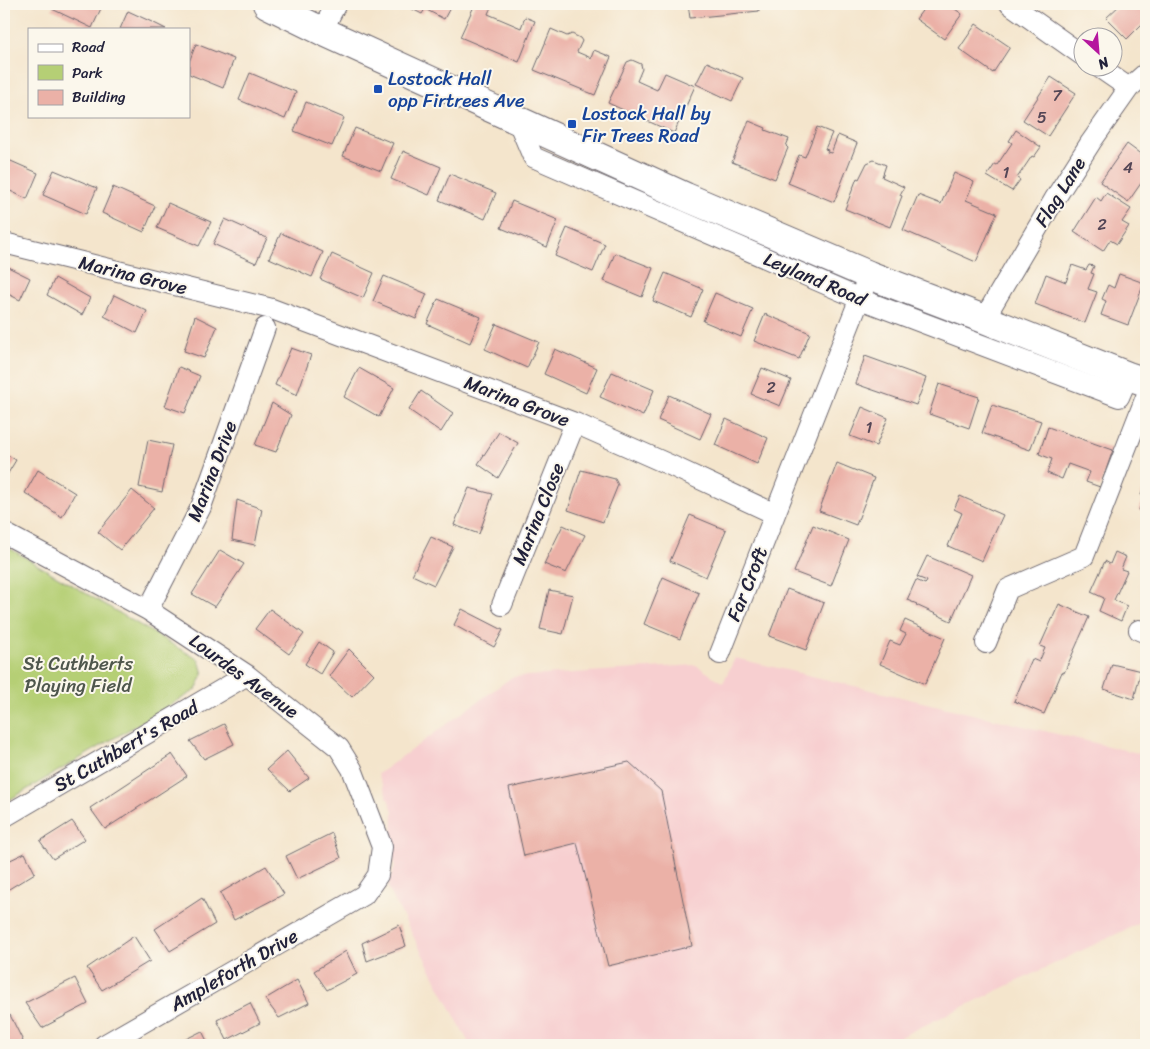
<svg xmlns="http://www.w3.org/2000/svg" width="1150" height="1049" font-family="Sriracha,sans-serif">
  <rect width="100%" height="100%" fill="#fbf7ec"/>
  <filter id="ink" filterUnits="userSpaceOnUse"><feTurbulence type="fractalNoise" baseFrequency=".02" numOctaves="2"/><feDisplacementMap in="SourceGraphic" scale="10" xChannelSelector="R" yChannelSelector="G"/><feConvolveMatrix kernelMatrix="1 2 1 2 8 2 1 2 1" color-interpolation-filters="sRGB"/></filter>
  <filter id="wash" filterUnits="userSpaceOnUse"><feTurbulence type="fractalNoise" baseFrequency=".0096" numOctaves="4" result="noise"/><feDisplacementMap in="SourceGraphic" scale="20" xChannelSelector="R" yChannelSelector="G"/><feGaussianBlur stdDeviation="1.12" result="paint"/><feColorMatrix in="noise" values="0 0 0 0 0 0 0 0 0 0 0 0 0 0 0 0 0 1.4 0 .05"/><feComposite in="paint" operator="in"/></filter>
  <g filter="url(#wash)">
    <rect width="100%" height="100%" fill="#f4e5cc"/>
    <path fill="#f7cfd0" d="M735 658 1146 755V920L883 1045H470L388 888 389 880 395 868 392 847 393 811 378 774 512 677 696 665 723 683Z"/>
    <path fill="#b5cf75" stroke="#6c7858" d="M4 545 199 660 203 674 196 690 4 803Z"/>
    <g id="blocks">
      <path fill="#ebb1a7" d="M55 4H103L92 28 52 9Z
        M402 4H452L444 19 425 9 422 14Z
        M475 4H492L488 14 521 28 525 17 535 21 519 62 460 37Z
        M688 4H758L759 11 690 18Z
        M927 4H948L962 14 944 39 916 19Z
        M1121 4H1146V20L1127 39 1106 18Z
        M128 11 154 23 166 29H120Z
        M976 24 1010 47 993 73 959 49Z
        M551 29 567 36 572 34 580 38 582 41 577 52 591 58 594 50 611 57 595 95 534 70Z
        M196 44 234 59 223 88 189 74V62Z
        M632 60 641 64 642 69 637 81 657 90 665 73 695 86 674 133 608 103 627 62Z
        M707 62 743 78 732 101 696 84Z
        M250 73 296 92 285 119 239 100Z
        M1051 77 1076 93 1048 136 1023 120Z
        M306 102 344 118 332 146 294 131Z
        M749 121 766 128 765 130 789 139 786 146 788 148 775 179 732 162Z
        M817 127 832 133 825 149 828 150 827 152 831 153 838 135 857 143 834 202 788 183 799 155 805 157Z
        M355 128 393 143 381 171 343 156Z
        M1016 130 1041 147 1034 157 1032 156 1017 178 1020 180 1012 191 987 176 995 164 997 165 1012 143 1009 141Z
        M1127 144 1146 158V176L1128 202 1100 182Z
        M403 151 441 167 429 195 391 179Z
        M4 158 38 173 27 199 4 188Z
        M874 160 886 165 882 177 904 187 900 195 902 196 890 227 845 209 857 178 859 179 867 163Z
        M54 170 97 188 86 214 43 195Z
        M954 173 974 182 966 200 997 213 976 262 903 230 918 195 941 204Z
        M450 174 496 193 485 219 439 200Z
        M113 187 155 206 144 232 102 213Z
        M1106 193 1131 209 1122 222 1129 226 1117 244 1110 240 1103 251 1074 232 1096 197 1101 201Z
        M512 201 558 220 547 247 501 228Z
        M168 203 211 222 199 246 157 228Z
        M225 219 267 238 256 263 213 244Z
        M567 228 605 244 593 272 555 256Z
        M281 233 323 252 312 277 269 258Z
        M615 253 653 268 642 297 604 281Z
        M332 254 374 273 363 298 320 279Z
        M4 265 30 278 20 300 4 292Z
        M1072 265 1086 270 1089 265 1094 266 1091 273 1094 274 1088 289 1097 292 1085 323 1035 304 1046 274 1066 282Z
        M665 273 703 289 691 317 653 301Z
        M1119 274 1144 283 1128 325 1101 315 1106 301 1102 299 1108 285 1114 288Z
        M384 276 427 294 416 319 373 301Z
        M55 278 90 298 82 315 47 295Z
        M715 293 753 309 741 337 703 321Z
        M114 295 147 311 137 333 104 316Z
        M438 299 481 317 470 343 427 324Z
        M765 314 810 333 799 359 754 341Z
        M195 316 217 327 204 358 184 351Z
        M496 324 539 342 527 368 485 349Z
        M291 348 311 355 297 395 275 385Z
        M555 349 597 368 586 393 544 374Z
        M865 356 926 378 916 405 856 384Z
        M179 367 200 376 185 413 165 406Z
        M359 368 394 388 379 417 344 397Z
        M762 368 791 380 780 406 751 394Z
        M612 372 654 390 643 416 600 397Z
        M939 384 979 397 969 428 929 414Z
        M421 391 453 413 441 432 409 410Z
        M669 395 711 414 700 439 658 420Z
        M272 403 291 415 276 452 255 445Z
        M992 405 1041 421 1030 450 982 433Z
        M862 407 888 418 876 446 850 436Z
        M726 419 768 438 757 464 715 445Z
        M1048 427 1113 450 1100 487 1086 482 1090 472 1068 464 1062 479 1047 473 1052 459 1039 454Z
        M499 432 518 443 498 478 478 464Z
        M148 440 172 445 162 492 139 487Z
        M4 453 16 460 4 480Z
        M837 463 874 478 856 525 819 511Z
        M38 470 75 493 62 517 25 493Z
        M581 470 615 479 618 485 603 522 568 510Z
        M1146 482V513L1139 510 1145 496 1141 495Z
        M469 488 493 494 479 534 454 525Z
        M132 490 154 508 120 550 98 532Z
        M960 496 1003 515 982 561 948 546 962 513 954 509Z
        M237 500 262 509 255 545 232 540Z
        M690 515 726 530 706 577 670 561Z
        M563 525 585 535 566 573 544 564Z
        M813 525 849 540 831 586 794 572Z
        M431 537 453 547 434 585 412 575Z
        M220 550 244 564 215 607 192 594Z
        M1115 552 1126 557 1121 569 1127 571 1114 600 1127 606 1121 621 1099 611 1104 598 1091 592 1105 561 1110 564Z
        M927 556 971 575 951 621 916 605 917 604 907 600 916 580 925 584 926 583 927 581 917 577Z
        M663 577 699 593 680 639 644 624Z
        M787 589 824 603 806 650 769 636Z
        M549 590 573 595 563 634 540 629Z
        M1059 604 1089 617 1064 673 1062 672 1044 714 1014 701 1032 659 1039 662 1045 648 1040 646Z
        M270 609 304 634 289 654 255 629Z
        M462 609 503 630 494 647 454 625Z
        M905 620 945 638 925 684 880 664 890 641 900 645 906 634 900 631Z
        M319 642 333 652 320 674 305 664Z
        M349 649 374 674 352 697 329 676Z
        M1112 664 1141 671 1134 699 1104 689Z
        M224 724 234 744 204 759 190 741Z
        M287 751 309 778 290 791 267 769Z
        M172 754 187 776 105 829 90 808Z
        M629 762 661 791 692 946 608 966 577 843 524 856 509 788Z
        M72 821 85 839 53 859 40 841Z
        M332 833 341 858 297 879 286 856Z
        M25 853 35 873 4 892V863Z
        M266 866 284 894 234 920 220 893Z
        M202 898 215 924 170 951 155 929Z
        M399 925 406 946 367 961 362 943Z
        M134 936 150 961 102 990 87 968Z
        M346 951 357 974 327 990 314 971Z
        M75 978 88 1004 42 1028 25 1003Z
        M297 980 309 1003 279 1018 265 999Z
        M250 1003 260 1023 227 1040 217 1020Z
        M10 1015 23 1041 16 1045H4V1018Z
        M202 1031 209 1045H174Z"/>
    </g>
  </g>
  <g filter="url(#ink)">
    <use href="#blocks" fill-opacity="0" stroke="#6c666e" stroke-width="1"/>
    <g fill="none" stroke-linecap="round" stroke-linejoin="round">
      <g stroke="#6c666e" stroke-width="22">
        <path id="minor" d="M1010 4 1082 55
          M322 31 336 4
          M1100 68 1129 88
          M517 119 533 157 860 299 1119 397 1128 376
          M4 243 272 309 575 423 670 465 775 514 869 275
          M984 319 1054 200 1091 142 1129 88 1146 73
          M4 533 148 610 247 675 339 748 352 769 382 847 378 875 364 895 104 1045
          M502 605 575 423
          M148 610 201 507 265 328
          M1139 630 1146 633
          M986 643 1008 589 1084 556 1146 397
          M720 654 775 514
          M4 817 247 675"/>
      </g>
      <g stroke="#6c666e" stroke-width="30">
        <path id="secondary" d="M267 4 322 31 686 197 869 275 984 319 1128 376 1146 382"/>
      </g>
      <use href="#minor" stroke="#fff" stroke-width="20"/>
      <use href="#secondary" stroke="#fff" stroke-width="28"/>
    </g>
  </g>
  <g fill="#1a4fb4" stroke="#fbf7ec" stroke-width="2">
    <rect x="373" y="84" width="10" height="10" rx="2.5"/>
    <rect x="567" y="119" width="10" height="10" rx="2.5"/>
  </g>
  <g text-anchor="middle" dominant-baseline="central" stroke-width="4" stroke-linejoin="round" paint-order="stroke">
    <g font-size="16" fill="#544656">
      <text x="1057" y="95">7</text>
      <text x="1042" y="117">5</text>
      <text x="1128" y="167">4</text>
      <text x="1006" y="172">1</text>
      <text x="1102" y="224">2</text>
      <text x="771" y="387">2</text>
      <text x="869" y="427">1</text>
    </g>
    <g font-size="19" fill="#164399" stroke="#fbf7ec" text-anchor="start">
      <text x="388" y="78">Lostock Hall<tspan x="388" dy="22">opp Firtrees Ave</tspan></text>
      <text x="582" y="113">Lostock Hall by<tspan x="582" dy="22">Fir Trees Road</tspan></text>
    </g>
    <g font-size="19" fill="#22223b" stroke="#fbf7ec">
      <text transform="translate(1060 192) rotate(-58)">Flag Lane</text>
      <text transform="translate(133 275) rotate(14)">Marina Grove</text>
      <text transform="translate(815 279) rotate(23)">Leyland Road</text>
      <text transform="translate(517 401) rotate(21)">Marina Grove</text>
      <text transform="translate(212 471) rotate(-69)">Marina Drive</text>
      <text transform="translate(538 514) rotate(-68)">Marina Close</text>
      <text transform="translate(747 584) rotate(-68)">Far Croft</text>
      <text transform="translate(244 676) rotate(36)">Lourdes Avenue</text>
      <text transform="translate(126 746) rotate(-30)">St Cuthbert's Road</text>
      <text transform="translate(234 970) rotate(-30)">Ampleforth Drive</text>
    </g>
    <g font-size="19" fill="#4e564c" stroke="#fbf7ec">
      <text x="78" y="663">St Cuthberts<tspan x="78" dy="22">Playing Field</tspan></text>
    </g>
  </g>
  <rect width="1150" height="1049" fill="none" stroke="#fbf7ec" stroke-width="20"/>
  <rect x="28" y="28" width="162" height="90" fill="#fbf7ec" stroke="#a4a2a5"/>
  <rect x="38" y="44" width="25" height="8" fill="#ffffff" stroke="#a4a2a5"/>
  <text x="72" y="52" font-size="15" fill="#22223b">Road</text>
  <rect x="38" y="65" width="25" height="15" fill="#b5cf75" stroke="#a4a2a5"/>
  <text x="72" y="78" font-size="15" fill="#22223b">Park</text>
  <rect x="38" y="90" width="25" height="15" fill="#ebb1a7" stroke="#a4a2a5"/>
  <text x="72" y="102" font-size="15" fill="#22223b">Building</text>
  <g transform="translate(1098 52) rotate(154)"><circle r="24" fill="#fbf7ec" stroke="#a4a2a5"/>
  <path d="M0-4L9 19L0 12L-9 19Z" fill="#b5179e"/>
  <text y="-8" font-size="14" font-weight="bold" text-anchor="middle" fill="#22223b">N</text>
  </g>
</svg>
